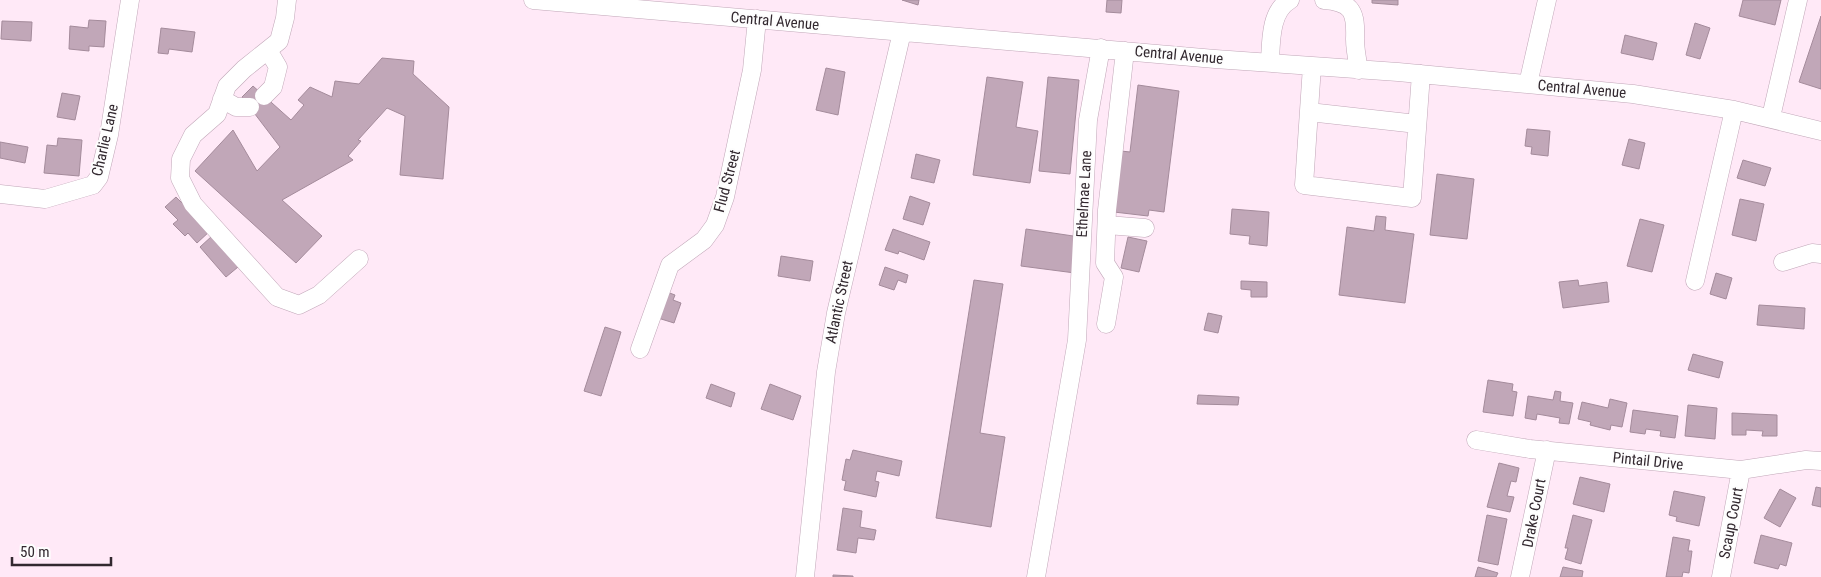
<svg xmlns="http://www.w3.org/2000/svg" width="1821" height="577" font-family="'Roboto Condensed',sans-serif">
  <rect width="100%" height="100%" fill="#ffe9f7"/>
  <path fill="#c1a7b8" stroke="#a48b9b" d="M902 0H919L918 5Z
    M1107 0H1122L1121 13 1106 12Z
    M1372 0H1398V5L1372 3Z
    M1743 0H1781L1775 25 1739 16Z
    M1821 16V89L1799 82Z
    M89 20 106 21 104 47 89 46V51L69 49 70 26 88 28Z
    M2 21 32 22 31 41 1 39Z
    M1695 23 1710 28 1700 59 1686 55Z
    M161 28 195 32 192 52 169 49 168 54 158 53Z
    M1625 35 1657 43 1653 60 1621 53Z
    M382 58 414 61 413 74 449 107 443 179 400 175 405 116 387 108 358 140 361 141 348 156 353 160 282 200 322 236 296 263 195 171 233 130 257 171 280 147 242 97 253 86 291 120 304 105 298 100 310 87 332 97 335 81 359 84Z
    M826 68 845 72 838 115 816 110Z
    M987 77 1023 82 1016 127 1038 131 1030 183 973 175Z
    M1048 77 1079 80 1070 174 1039 171Z
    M1138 85 1179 91 1164 212 1149 210 1148 216 1114 212 1121 151 1130 152Z
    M62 93 80 96 75 120 57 117Z
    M1527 129 1550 131 1548 156 1531 154 1532 147 1525 146Z
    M58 138 82 140 79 176 44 173 47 145 57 146Z
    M1629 139 1645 143 1639 169 1622 165Z
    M0 142 28 147 25 163 0 158Z
    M916 154 940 160 934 183 911 178Z
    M1743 160 1771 168 1765 186 1737 178Z
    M1437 174 1474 179 1467 239 1430 235Z
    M910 196 930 203 923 225 903 219Z
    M176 197 210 231 197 243 188 233 185 236 173 224 178 220 165 207Z
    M1740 199 1764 204 1756 241 1732 235Z
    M1232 209 1269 212 1267 246 1249 244 1250 236 1230 234Z
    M1376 216 1386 217 1385 230 1414 234 1405 303 1339 295 1347 227 1374 231Z
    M1640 219 1664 225 1652 272 1627 266Z
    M893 229 930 242 924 260 899 251 898 254 885 250Z
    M1026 229 1080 237 1075 273 1021 266Z
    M212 236 238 267 226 277 200 247Z
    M1128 237 1147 241 1139 272 1121 268Z
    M781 256 813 261 810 281 778 276Z
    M885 267 908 275 906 283 898 280 894 290 879 285Z
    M1716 273 1732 278 1726 299 1710 294Z
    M974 280 1003 284 980 433 1005 437 991 527 936 518Z
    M1578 280 1579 286 1607 282 1609 302 1563 308 1559 282Z
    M1241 281 1267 282V297H1251V290L1241 289Z
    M667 292 675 295 673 300 681 303 674 323 658 318Z
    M1759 305 1805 308 1804 329 1757 325Z
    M1208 313 1222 316 1218 333 1204 330Z
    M605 327 621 332 601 396 584 391Z
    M1693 354 1723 362 1719 378 1688 370Z
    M1488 380 1513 384 1512 391 1517 392 1513 416 1483 412Z
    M711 384 735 393 731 407 706 398Z
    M770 384 801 396 793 420 761 409Z
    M1555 391 1561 392 1560 401 1573 403 1569 424 1559 423 1560 418 1537 414 1536 420 1525 418 1528 396 1553 400Z
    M1198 395 1239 397 1238 405 1197 404Z
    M1610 399 1627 403 1622 427 1611 425 1610 430 1590 425 1591 422 1578 419 1582 402 1608 408Z
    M1688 405 1717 408 1715 439 1685 436Z
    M1633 410 1678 416 1675 438 1660 436 1661 431 1646 429 1645 434 1630 432Z
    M1732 413 1777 415V436H1762L1763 431 1746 430V435H1732Z
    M853 450 902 461 899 476 877 471 875 481 879 482 876 497 844 490 846 481 842 480 846 459 850 460Z
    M1499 463 1519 468 1516 482 1511 481 1507 496 1514 497 1510 512 1487 507Z
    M1580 477 1610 484 1604 512 1573 504Z
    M1816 487 1821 488V507L1812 505Z
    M1780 489 1796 498 1780 527 1764 518Z
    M1674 491 1705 497 1699 526 1676 521 1677 517 1669 515Z
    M843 508 862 511 860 527 876 530 874 540 858 538 856 553 837 550Z
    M1487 515 1507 519 1498 565 1478 561Z
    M1573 515 1592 520 1581 564 1565 559 1568 548H1565Z
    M1761 535 1792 543 1786 566 1780 564 1778 569 1754 563Z
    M1673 537 1690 540 1688 551H1692L1689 573 1683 572 1682 577H1666Z
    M1478 567 1498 573 1496 577H1475Z
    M1563 567 1583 571 1582 577H1560Z
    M833 575 853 576V577H833Z"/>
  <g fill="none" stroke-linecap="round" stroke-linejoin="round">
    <g stroke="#c1a7b8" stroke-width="19">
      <path id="minor" d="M287 0 285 18 279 41 244 69 227 86 217 114 193 135 181 159 180 178 193 204 277 297 299 305 319 295 359 259
        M533 0 1215 59 1398 72 1633 94 1734 110 1821 131
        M1324 0C1353 2 1356 13 1355 39 1355 49 1357 59 1359 70
        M1270 62C1271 42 1270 11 1290 0
        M1312 66 1304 185 1412 198 1421 74
        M1528 84 1547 0
        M264 96 273 87 278 67 268 50
        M222 99 236 107H250
        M1309 112 1417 124
        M1771 117 1798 0
        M0 194 45 199 93 185 99 177 109 135 130 0
        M1107 225 1145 228
        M1783 262 1812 253 1821 254
        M1695 281 1734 110
        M1106 324 1114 277 1105 263 1107 210 1125 51
        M640 349 670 265 704 240 715 225 725 197 752 70 757 19
        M1476 440 1530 449 1741 470 1806 460 1821 461
        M805 577 826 372 836 313 902 32
        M1036 577 1077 340 1088 120 1101 48
        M1520 577 1547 450
        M1721 577 1741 470"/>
    </g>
    <use href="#minor" stroke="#fff" stroke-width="18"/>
  </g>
  <g text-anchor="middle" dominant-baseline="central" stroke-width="4" stroke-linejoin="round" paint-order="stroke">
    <g font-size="15" fill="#32282f" stroke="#fdfdfd">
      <text transform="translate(775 21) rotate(5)">Central Avenue</text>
      <text transform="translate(1179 55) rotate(5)">Central Avenue</text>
      <text transform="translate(1582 89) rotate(5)">Central Avenue</text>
      <text transform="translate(105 140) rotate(-77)">Charlie Lane</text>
      <text transform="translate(727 181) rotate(-75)">Flud Street</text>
      <text transform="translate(1084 194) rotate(-87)">Ethelmae Lane</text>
      <text transform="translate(839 302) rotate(-78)">Atlantic Street</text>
      <text transform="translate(1648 461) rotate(6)">Pintail Drive</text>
      <text transform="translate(1534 513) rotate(-79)">Drake Court</text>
      <text transform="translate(1731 523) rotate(-79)">Scaup Court</text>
    </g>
  </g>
  <path d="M12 557v8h99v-8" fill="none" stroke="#32282f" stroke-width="2.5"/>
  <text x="20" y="557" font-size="15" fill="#32282f" stroke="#fdfdfd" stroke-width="4" paint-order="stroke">50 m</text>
</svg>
